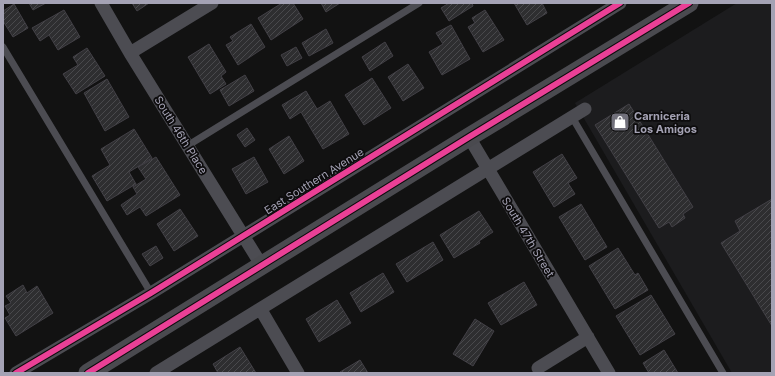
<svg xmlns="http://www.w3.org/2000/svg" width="775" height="376" font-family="Inter,sans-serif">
  <defs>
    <pattern id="building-hatch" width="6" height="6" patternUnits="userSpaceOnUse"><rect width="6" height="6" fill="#2e2e30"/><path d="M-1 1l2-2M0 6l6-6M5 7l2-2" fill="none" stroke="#49494c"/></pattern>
  </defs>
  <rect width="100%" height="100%" fill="#121212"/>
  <path fill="#1c1c1e" d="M737 3H772V373H732L575 103Z"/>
  <path fill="url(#building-hatch)" stroke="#424046" d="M29 3H46L33 10Z
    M132 3H149L137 11Z
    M282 3H293L303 19 271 40 258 18Z
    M321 3H340L326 12Z
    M449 3H472L473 6 449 21 441 8Z
    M514 3H542L547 13 527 25Z
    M14 4 28 28 13 37 3 21V11Z
    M64 10 80 37 58 50 49 35 40 41 32 28Z
    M485 10 504 40 483 52 468 27 475 23 472 18Z
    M251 24 265 47 238 65 226 45 233 41 230 37Z
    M451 25 470 59 442 75 429 52 443 44 436 33Z
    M326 29 333 43 309 56 302 43Z
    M385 42 393 56 370 71 362 57Z
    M209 44 226 72 221 76 226 84 210 94 188 57Z
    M296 47 302 58 287 66 281 55Z
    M87 48 105 76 76 94 63 74 78 65 73 57Z
    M408 64 424 88 403 101 388 77Z
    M245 75 254 91 229 106 220 90Z
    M372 78 391 108 364 125 345 95Z
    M107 79 129 117 105 131 84 93Z
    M306 91 317 109 330 101 349 134 323 149 301 112 290 119 282 105Z
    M629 104 693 207 683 214 685 218 672 227 669 222 659 228 595 125Z
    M247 128 255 140 245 147 237 135Z
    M134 129 152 158 129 172 136 184 107 201 92 176 110 165 101 149Z
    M289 136 304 161 284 174 269 149Z
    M562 154 577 178 568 183 575 194 554 207 533 172Z
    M156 157 180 195 146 216 140 207 127 215 121 205 137 194 133 187 146 179 138 167Z
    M254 157 268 182 246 194 232 169Z
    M772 199V326L721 243 740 231 735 221Z
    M581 204 607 247 585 260 559 217Z
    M180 209 198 236 174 251 157 224Z
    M479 211 493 232 479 241 480 243 454 258 440 235Z
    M433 242 443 260 407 282 396 264Z
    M156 246 163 258 150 266 142 254Z
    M618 248 635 275 638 273 648 290 615 309 589 266Z
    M383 273 394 292 361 312 350 293Z
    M524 282 537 305 501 325 488 303Z
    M23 285 27 293 37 286 53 313 16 336 5 318 10 315 5 306 11 303 6 296Z
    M651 295 675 334 640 355 616 316Z
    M337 300 351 323 319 342 306 319Z
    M475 319 494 331 473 366 453 354Z
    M240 347 256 373H218L213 364Z
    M664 350 678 373H649L643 363Z
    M360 360 368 373H340V372Z"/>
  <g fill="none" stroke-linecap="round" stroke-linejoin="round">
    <path stroke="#4c4c52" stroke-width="7" d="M3 47 151 293
      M572 117 723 373
      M187 146 419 3"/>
    <path stroke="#4c4c52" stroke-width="13" d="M101 3 130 53 262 266
      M130 53 212 3
      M469 137 609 373
      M261 310 298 373
      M538 368 588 337
      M16 373 151 293 620 3
      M156 373 585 109"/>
    <path stroke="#4a4a4f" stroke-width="19" d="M88 373 469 137 689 3"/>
    <g stroke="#0d0c0d" stroke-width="8">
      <path id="cycleway" d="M16 373 151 293 620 3
        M88 373 469 137 689 3"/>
    </g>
    <use href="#cycleway" stroke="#ea4096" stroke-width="6"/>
  </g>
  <defs>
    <g id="shop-square" transform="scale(1)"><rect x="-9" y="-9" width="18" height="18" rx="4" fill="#71707b" stroke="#0d0c0d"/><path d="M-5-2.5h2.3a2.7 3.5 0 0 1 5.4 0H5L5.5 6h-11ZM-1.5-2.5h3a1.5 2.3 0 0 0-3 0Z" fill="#fff"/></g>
  </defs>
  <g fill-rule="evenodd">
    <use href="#shop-square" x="620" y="122"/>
  </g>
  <g text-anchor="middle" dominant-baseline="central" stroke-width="3.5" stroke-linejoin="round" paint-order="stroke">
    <g font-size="11" font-weight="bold" fill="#a4a2b4" stroke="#0d0c0d" text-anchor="start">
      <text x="634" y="116">Carniceria<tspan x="634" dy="13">Los Amigos</tspan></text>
    </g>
    <g font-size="11" fill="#a4a2b4" stroke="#0d0c0d">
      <text transform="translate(181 135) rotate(58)">South 46th Place</text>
      <text transform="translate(314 181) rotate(-32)">East Southern Avenue</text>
      <text transform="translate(528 237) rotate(59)">South 47th Street</text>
    </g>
  </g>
  <rect width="775" height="376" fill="none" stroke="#a4a2b4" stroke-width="8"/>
</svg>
